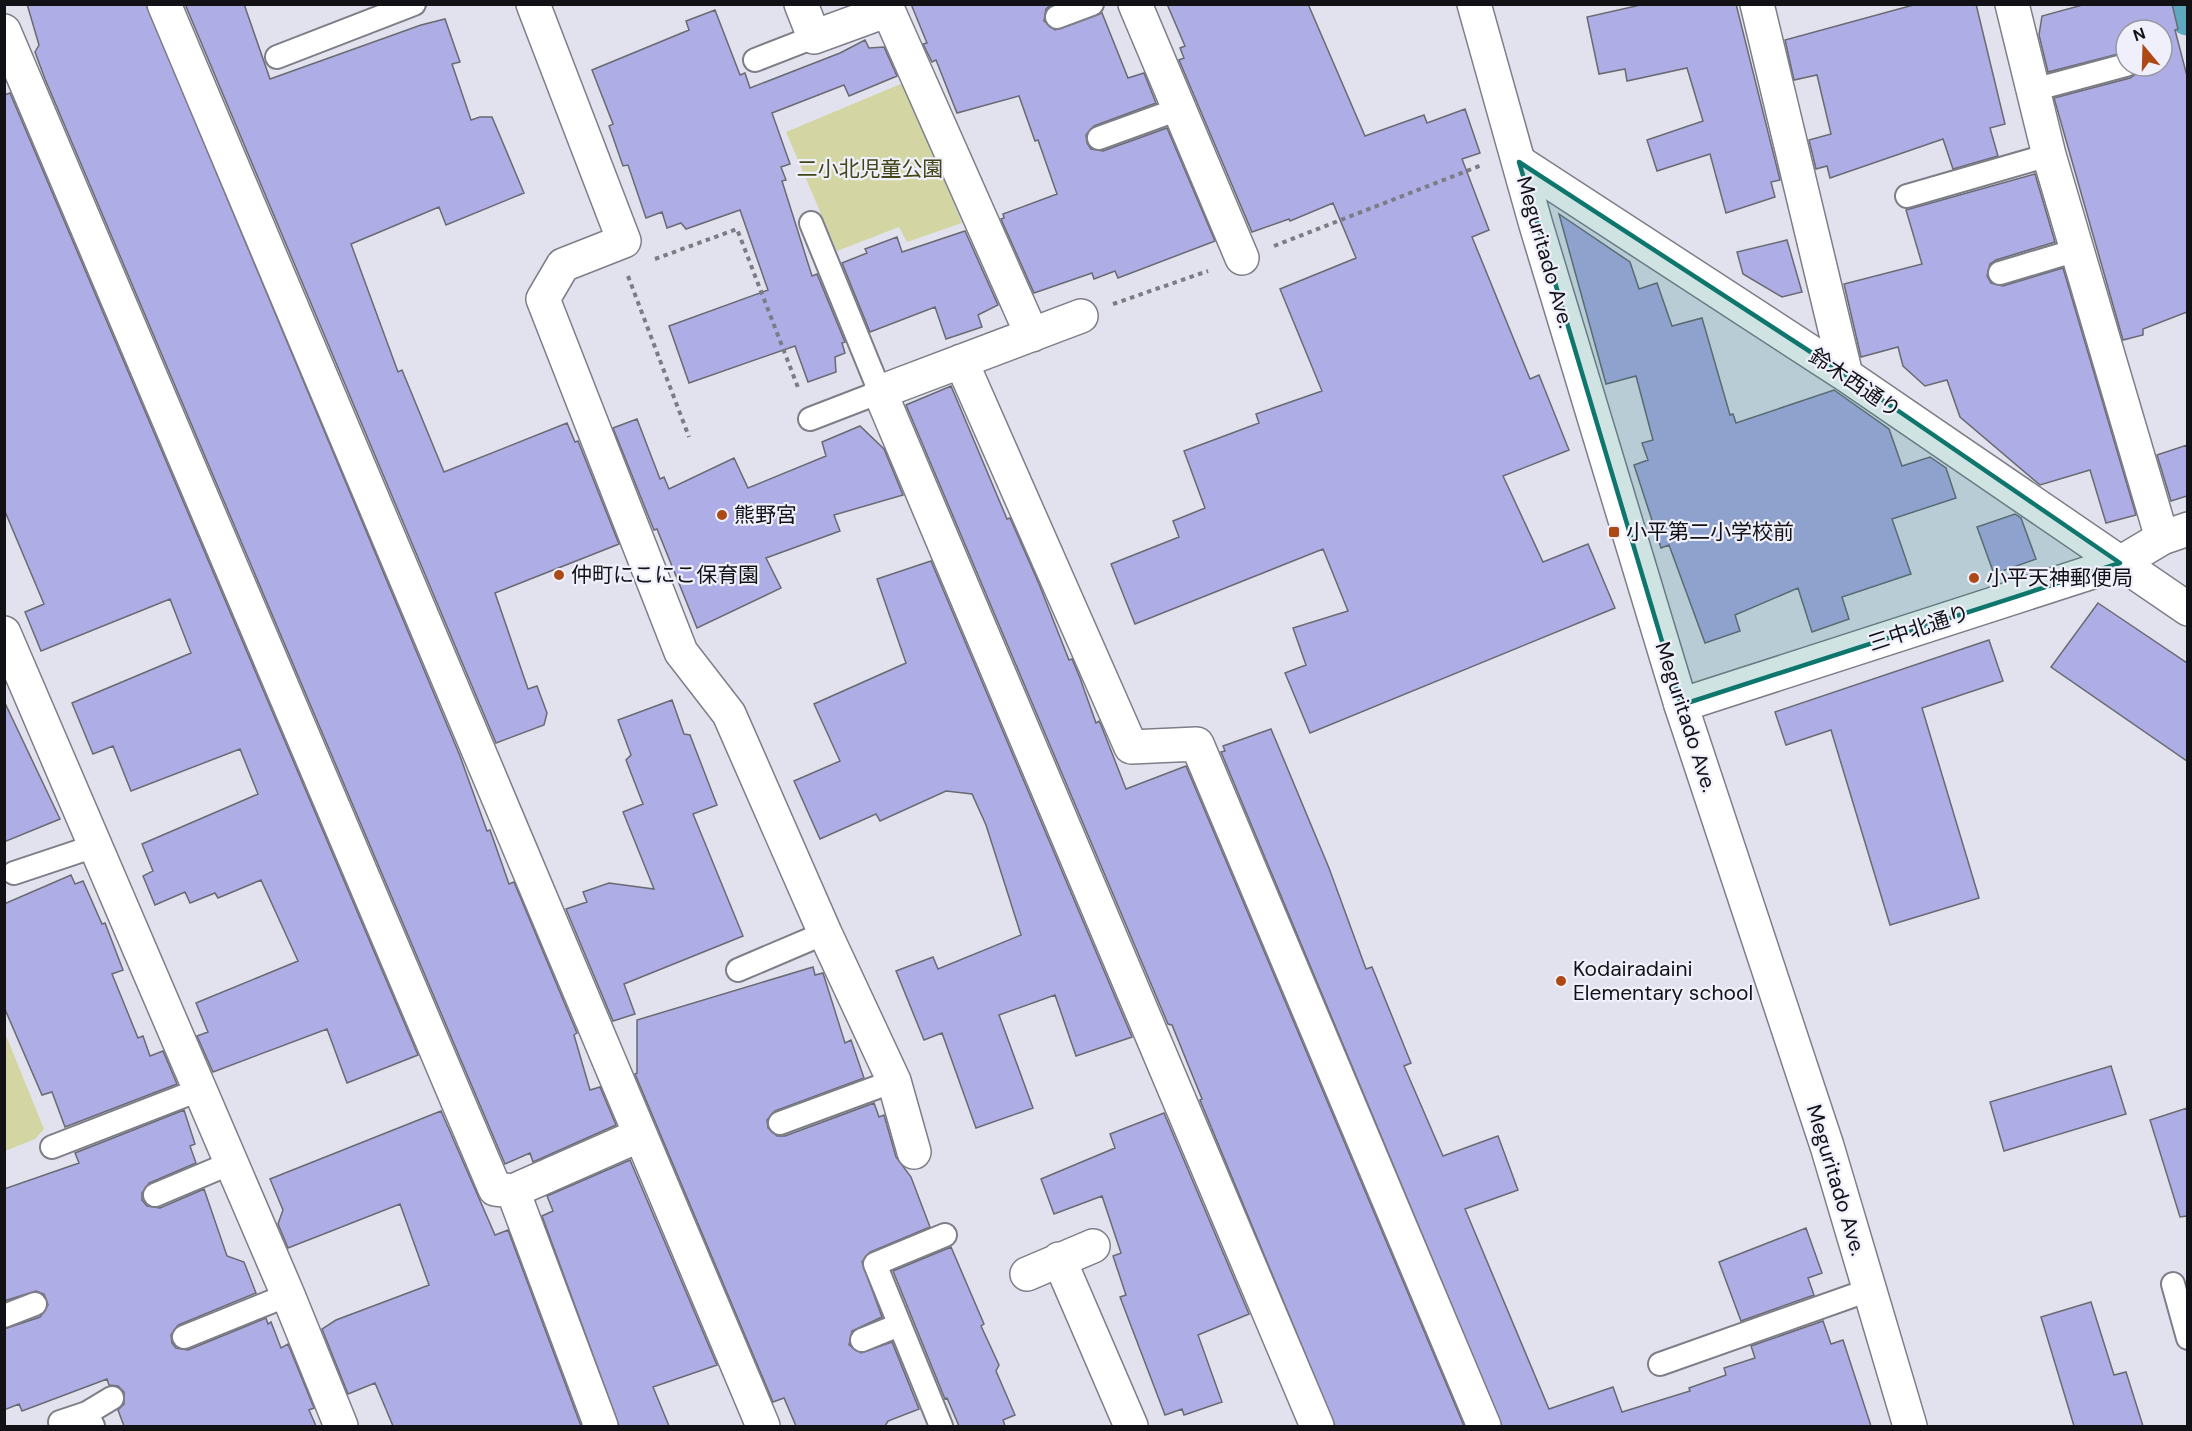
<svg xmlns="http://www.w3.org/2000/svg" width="2192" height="1431" font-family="'DM Sans','Noto Sans JP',sans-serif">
  <rect width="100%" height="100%" fill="#e2e2ee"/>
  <path fill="#d3d6a2" d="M903 83 962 223 907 242 899 227 837 251 786 132Z
    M5 1033 44 1129 35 1139 5 1151Z"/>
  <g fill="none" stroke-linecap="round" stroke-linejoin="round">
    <path stroke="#5ea9be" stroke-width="39" d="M2185 4 2188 16"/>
  </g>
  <path fill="#aeade5" stroke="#6a6a73" stroke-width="1.5" d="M27 4H146L460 756 487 831 490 830 509 884 514 882 577 1033 574 1035 590 1090 600 1087 616 1125 533 1162 530 1153 505 1164 45 79 35 52 39 45Z
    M185 4H244L270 79 421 25 445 19 460 62 452 64 471 120 480 117H492L524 193 446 225 439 207 351 244 398 372 402 370 444 472 567 423 575 442 578 441 619 544 495 593 528 689 537 686 547 713 544 725 496 743Z
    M911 4H1052L1046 9 1044 21 1055 30 1102 13 1128 78 1144 73 1156 103 1094 126 1086 135 1087 143 1091 149 1103 151 1167 128 1215 241 1118 278 1115 271 1094 279 1092 273 1034 293 1001 219 1004 218 1003 214 1057 194 1038 140 1035 141 1019 96 957 113 936 60 932 62 923 44 927 43Z
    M1167 4H1308L1365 136 1424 115 1427 123 1465 109 1480 153 1462 159 1489 230 1472 237 1530 379 1539 375 1569 450 1503 476 1543 562 1588 544 1615 608 1310 733 1285 673 1306 665 1293 628 1348 611 1323 549 1135 624 1111 564 1179 537 1173 521 1205 508 1184 451 1259 423 1256 414 1322 391 1280 289 1356 258 1333 203 1290 221 1289 219 1252 232 1179 60 1184 58 1180 48 1185 46Z
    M1645 4H1736L1780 180 1771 182 1775 197 1726 213 1710 154 1657 171 1647 140 1703 121 1687 68 1627 81 1625 69 1599 74 1587 17Z
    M1917 4H1976L2005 124 1990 128 1998 156 1953 169 1943 139 1830 178 1827 166 1816 169 1809 140 1831 134 1817 75 1794 80 1785 40Z
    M2086 4H2172L2178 29 2175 30 2187 76V312L2143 329V335L2123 340 2054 98 2130 78 2136 74 2139 66H2162V30H2126V52L2048 72 2039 35 2042 16Z
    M715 10 740 75 745 73 750 88 840 53 865 40 869 48 884 47 897 76 849 96 844 85 772 113 790 164 781 167 786 180 782 181 812 276 817 274 845 342 842 343 845 353 835 357 836 372 808 382 795 346 689 383 669 326 768 290 740 210 686 229 681 223 667 228 662 212 646 218 628 165 623 166 609 126 613 124 592 70 689 30 686 21Z
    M10 93 418 1055 347 1083 327 1029 213 1072 197 1036 208 1032 196 1003 298 961 261 880 218 898 215 893 190 903 185 892 155 905 143 876 153 871 142 844 258 794 240 749 131 791 113 746 93 754 72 703 191 653 170 599 41 651 25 612 44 604 4 509V95Z
    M2035 174 2055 242 1996 260 1990 264 1987 276 1991 283 2003 286 2063 268 2136 515 2106 523 2090 470 2040 485 1960 417 1947 380 1925 386 1903 366 1898 347 1861 357 1844 284 1922 264 1906 210Z
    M1559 214 1630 262 1639 289 1657 283 1672 326 1702 318 1730 415 1733 414 1736 423 1834 390 1889 429 1902 466 1930 457 1946 468 1956 498 1892 519 1911 574 1842 597 1849 619 1812 632 1798 588 1735 615 1740 631 1705 643 1669 545 1661 548 1634 465 1648 460 1642 443 1653 440 1636 376 1606 384Z
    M965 231 998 305 978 315 982 327 946 339 935 307 870 332 842 263 867 253 865 249 897 237 902 252Z
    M1787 240 1802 292 1782 297 1743 274 1737 252Z
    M951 386 1007 519 1010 518 1039 584 1069 660 1072 659 1080 678 1096 723 1099 721 1101 725 1126 789 1186 766 1464 1426H1335L1200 1100 1202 1099 1172 1025 1168 1024 906 405Z
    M637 419 660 479 664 477 669 489 734 458 748 488 826 456 822 442 860 426 884 449 903 495 834 515 840 531 766 558 781 588 697 628 657 529 654 530 613 428Z
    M2187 445V496L2171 501 2157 455Z
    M2015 514 2021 518 2036 559 1994 574 1977 527Z
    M931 561 1132 1037 1076 1056 1055 995 999 1015 1033 1108 976 1128 942 1033 924 1040 896 971 933 957 938 969 1021 935 986 825 972 794 946 791 880 821 876 814 820 839 794 781 840 761 814 704 906 663 877 579Z
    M2098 603 2187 663V761L2051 667Z
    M1989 640 2003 681 1922 708 1979 898 1890 925 1831 730 1786 745 1775 712Z
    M672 700 684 734 690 735 717 805 693 814 743 936 624 984 635 1014 613 1021 566 909 587 902 583 892 609 883 654 889 623 812 643 804 626 760 631 755 618 720Z
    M4 701 60 819 4 842Z
    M1271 729 1329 868 1366 969 1372 967 1411 1063 1404 1066 1443 1156 1498 1136 1518 1190 1465 1209 1549 1409 1613 1387 1622 1412 1690 1391 1689 1388 1726 1375 1724 1368 1755 1358 1751 1346 1823 1321 1831 1344 1843 1340 1871 1426H1502L1221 752 1225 751 1223 746Z
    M71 875 75 884 83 881 102 924 105 923 123 970 112 974 138 1038 143 1036 150 1056 163 1051 177 1084 65 1127 52 1092 42 1095 4 1007V904Z
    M813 967 815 975 823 973 845 1043 851 1040 864 1078 775 1111 767 1120 768 1128 777 1136H785L874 1103 879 1117 884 1115 896 1157 911 1177 930 1227 870 1252 862 1262 882 1317 852 1331 849 1345 861 1353 892 1342 919 1409 888 1421 885 1426H796L784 1398 773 1402 635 1074 637 1073V1020Z
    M2111 1066 2126 1114 2004 1151 1990 1102Z
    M2187 1108V1216L2180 1217 2150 1120Z
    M184 1110 195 1144 190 1146 196 1163 149 1183 142 1193V1200L147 1206 160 1208 204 1189 227 1256 244 1262 256 1293 178 1325 171 1335 172 1343 176 1348 188 1350 266 1318 268 1324 271 1322 281 1348 288 1344 314 1408 309 1410 316 1426H124L118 1410 124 1404V1392L118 1386 109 1385 107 1379 22 1411 19 1404 4 1410V1329L40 1317 48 1305 44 1294 36 1291 4 1301V1189L79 1163 75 1153Z
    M441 1111 495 1235 508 1230 581 1426H393L375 1383 348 1394 322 1329 336 1320 429 1285 400 1204 288 1248 278 1224 283 1210 270 1179Z
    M1164 1113 1249 1314 1198 1335 1222 1402 1184 1415 1182 1409 1165 1415 1120 1297 1126 1295 1113 1256 1121 1253 1102 1196 1054 1214 1041 1179 1115 1148 1110 1134Z
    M630 1160 717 1365 653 1387 669 1426H619L542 1216 553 1211 547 1196Z
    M1806 1228 1822 1273 1808 1278 1814 1295 1741 1321 1719 1262Z
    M951 1247 984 1324 981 1326 999 1365 996 1371 1015 1415 1003 1420 1005 1426H959L947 1398 945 1399 893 1271Z
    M2091 1302 2114 1375 2126 1372 2143 1426H2074L2041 1317Z"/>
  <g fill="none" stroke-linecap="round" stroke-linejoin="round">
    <g stroke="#7e7e88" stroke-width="26">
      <path id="service" d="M1057 17 1092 4
        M277 57 414 4
        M755 60 814 37
        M2033 90 2126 65
        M1099 138 1179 109
        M1907 196 2049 155
        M2000 273 2077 250
        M810 419 880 392 811 223
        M14 873 95 846
        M738 970 825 933
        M780 1123 894 1081
        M52 1147 199 1090
        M155 1195 231 1163
        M2173 1284 2188 1338
        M4 1316 35 1304
        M184 1337 288 1295
        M862 1340 899 1325
        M1660 1364 1869 1290
        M87 1413 112 1398
        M60 1422 87 1413 93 1426
        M941 1426 875 1264 945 1235"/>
    </g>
    <g stroke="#7e7e88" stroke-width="36">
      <path id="minor" d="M164 4 763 1426
        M533 4 624 241 563 265 543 299 681 652 729 714 825 933 894 1081 914 1152
        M801 4 814 37 888 10 1032 335
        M1135 4 1242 258
        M1757 4 1846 375
        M2012 4 2049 155 2162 538
        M4 31 495 1189 513 1191 601 1426
        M1519 162 1846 375 2188 609
        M1081 316 880 392 1317 1426
        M961 361 1131 747 1197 744 1484 1426
        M4 633 288 1295 341 1426
        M1681 705 2120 563 2162 538 2188 529
        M513 1191 640 1135
        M1059 1259 1131 1426
        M1027 1274 1093 1246"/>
    </g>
    <g stroke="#7e7e88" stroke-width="36">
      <path id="tertiary" d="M1474 4 1536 225 1681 705 1827 1146 1910 1426"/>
    </g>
    <path stroke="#7c7c85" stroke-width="4" stroke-dasharray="4.5 4.5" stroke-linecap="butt" d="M1274 246 1482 165
      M655 259 737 229 799 390
      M628 276 689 437
      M1113 304 1208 271"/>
    <use href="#service" stroke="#fff" stroke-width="22"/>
    <use href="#minor" stroke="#fff" stroke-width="33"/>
    <use href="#tertiary" stroke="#fff" stroke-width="33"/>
  </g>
  <path fill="#0f766e" fill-opacity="0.2" stroke="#0f766e" stroke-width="4.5" stroke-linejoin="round" d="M1519 162 1846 375 2120 563 1681 705Z"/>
  <g fill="#ad4914" stroke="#eff0fb" stroke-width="2">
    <circle cx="722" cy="515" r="6"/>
    <rect x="1608" y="526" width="12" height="12" rx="3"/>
    <circle cx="559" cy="575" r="6"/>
    <circle cx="1974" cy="578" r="6"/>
    <circle cx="1561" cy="981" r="6"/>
  </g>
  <g text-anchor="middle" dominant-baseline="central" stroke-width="4.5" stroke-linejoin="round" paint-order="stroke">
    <g font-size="21" fill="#444617" stroke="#eff0fb">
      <text x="870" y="169">二小北児童公園</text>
    </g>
    <g font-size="21" fill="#121216" stroke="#eff0fb">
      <text transform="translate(1545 252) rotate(74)">Meguritado Ave.</text>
      <text transform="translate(1855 383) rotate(34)">鈴木西通り</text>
      <text transform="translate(1919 628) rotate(-18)">三中北通り</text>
      <text transform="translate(1686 717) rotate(72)">Meguritado Ave.</text>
      <text transform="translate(1836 1180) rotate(73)">Meguritado Ave.</text>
    </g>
    <g font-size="21" fill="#121216" stroke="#eff0fb" text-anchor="start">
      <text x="734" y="515">熊野宮</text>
      <text x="1626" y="532">小平第二小学校前</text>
      <text x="571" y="575">仲町にこにこ保育園</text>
      <text x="1986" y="578">小平天神郵便局</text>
      <text x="1573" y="969">Kodairadaini<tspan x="1573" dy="24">Elementary school</tspan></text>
    </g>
  </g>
  <rect width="2192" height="1431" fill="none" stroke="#121216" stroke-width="12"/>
  <g transform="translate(2144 48) rotate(341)"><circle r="28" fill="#eff0fb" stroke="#97979f" stroke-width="1.5"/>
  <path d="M0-4.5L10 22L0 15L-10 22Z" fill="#ad4914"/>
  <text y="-9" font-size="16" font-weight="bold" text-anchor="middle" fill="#121216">N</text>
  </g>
</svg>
